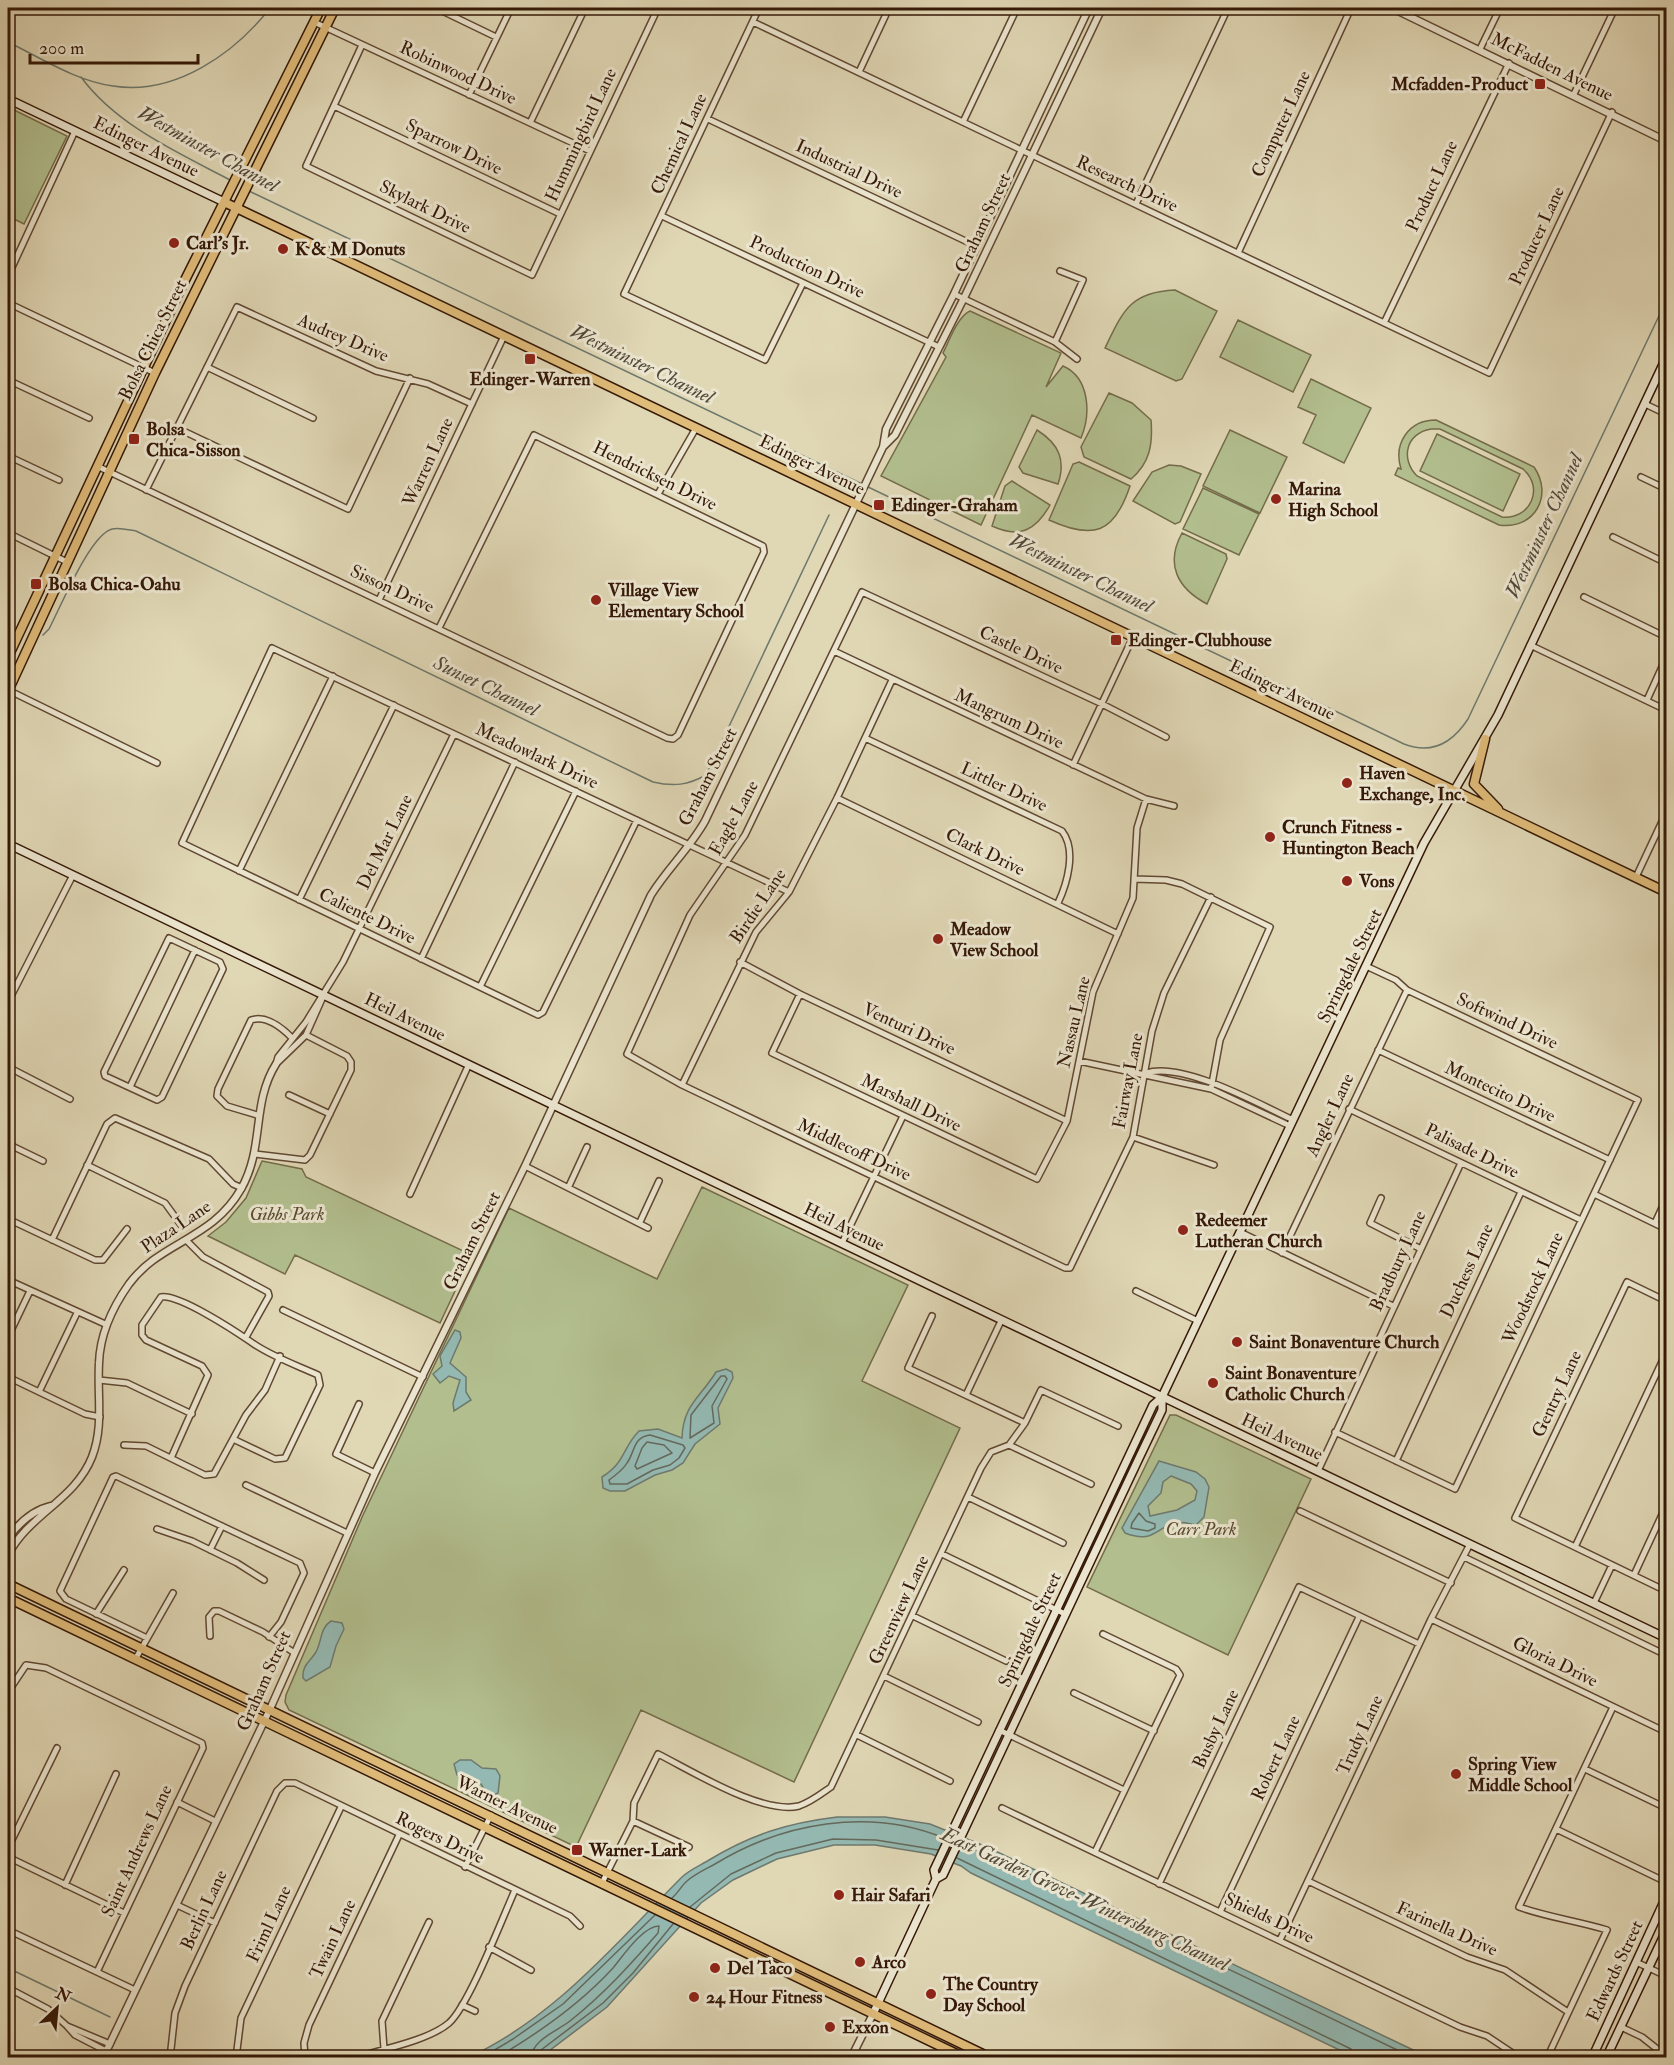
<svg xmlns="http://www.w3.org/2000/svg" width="1674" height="2065" font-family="'IM FELL Double Pica',serif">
  <rect width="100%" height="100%" fill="#e0d7b5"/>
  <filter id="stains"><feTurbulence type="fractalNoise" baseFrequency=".00333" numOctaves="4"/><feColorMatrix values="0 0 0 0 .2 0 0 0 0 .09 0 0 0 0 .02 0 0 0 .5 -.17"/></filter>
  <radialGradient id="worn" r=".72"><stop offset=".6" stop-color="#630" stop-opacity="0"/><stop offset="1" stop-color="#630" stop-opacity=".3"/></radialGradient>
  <path fill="#b2be8e" stroke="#746c4a" stroke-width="1.5" fill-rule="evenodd" d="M8 107 67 136 24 224 8 216Z
    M1175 290 1217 311 1182 379 1176 381 1105 348C1123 311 1130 292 1175 290Z
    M970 311 1061 353 1046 387 1063 366C1090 378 1091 414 1081 438L1032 415 981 525 881 476 946 357 943 353C949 341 958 316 970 311Z
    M1238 320 1311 355 1293 392 1220 357Z
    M1311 379 1371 408 1344 463 1303 443 1316 415 1298 407Z
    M1109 393 1132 403 1151 420C1153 444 1150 463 1131 479L1084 457 1081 447Z
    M1436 420 1534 467C1554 496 1534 530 1499 525L1395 475 1398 468 1401 469C1393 443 1409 420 1436 420ZM1431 429H1440L1523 469C1545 488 1530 520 1502 517L1417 476C1400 459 1406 433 1431 429Z
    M1037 430C1059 444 1066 460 1058 484L1023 473 1019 467Z
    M1230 430 1287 457 1260 513 1203 486Z
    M1437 434 1520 474 1503 511 1420 471Z
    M1079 462 1130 486C1114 534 1093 540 1049 520L1073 464Z
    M1169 465 1181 466 1201 474 1180 522 1175 524 1133 501 1152 472Z
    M1012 481 1050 505C1036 530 1020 539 992 526L1005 486Z
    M1203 488 1259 514 1239 555 1183 529Z
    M1182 533 1226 554 1227 559 1207 604C1177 588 1165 564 1182 533Z
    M262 1161 302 1169 306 1177 472 1255 440 1323 295 1255 285 1274 208 1236 226 1222 246 1198Z
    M702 1187 908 1285 862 1381 960 1428 794 1782 641 1710 576 1847 289 1710 285 1702 286 1695 363 1515 509 1208 657 1279Z
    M1170 1415H1176L1311 1479 1228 1655 1087 1587Z"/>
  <path fill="#94b9b2" stroke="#6e796e" stroke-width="1.5" fill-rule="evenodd" d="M455 1330 460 1332 461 1338 450 1363 466 1377V1392L471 1400 454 1411 453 1403 460 1380 449 1376 440 1383 433 1374 442 1366 440 1356Z
    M726 1369 732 1372 733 1378 718 1408 720 1424 695 1444 683 1463 672 1470 655 1475 625 1491H610L603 1488 602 1477C626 1462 622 1448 639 1431L658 1429 682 1438C683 1405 700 1398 716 1372Z
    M1159 1461 1196 1472 1205 1479 1209 1487 1204 1517 1196 1525C1189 1524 1184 1521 1176 1523 1154 1528 1154 1544 1125 1533L1122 1528ZM1171 1476 1191 1484 1197 1491 1195 1500 1177 1510 1150 1516 1148 1506 1161 1493 1163 1482Z
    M331 1621 342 1623 344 1629 336 1646 330 1667 306 1681 303 1678C302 1665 310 1662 316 1652 322 1641 320 1628 331 1621Z
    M460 1760H471L482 1768 496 1769 500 1776 498 1793 494 1795 487 1794 481 1784 470 1782 457 1775 454 1764Z
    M837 1817H885L930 1824 987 1847 1428 2057H1354L971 1873 961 1866 931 1854 875 1845H834L777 1859 733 1880 701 1903 607 2007 541 2057 467 2058C555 2018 616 1943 682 1877 689 1870 701 1865 709 1860 752 1834 788 1823 837 1817Z"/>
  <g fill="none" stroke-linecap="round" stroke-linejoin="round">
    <path stroke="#64695c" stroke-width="1.5" d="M721 1376H725L727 1379 712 1406 714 1423 690 1438 691 1415Z
      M650 1435 683 1445 685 1448 679 1458 670 1465 653 1470 627 1484H610L609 1480C616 1475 623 1470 627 1463 635 1452 633 1437 650 1435Z
      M647 1442 664 1445 672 1453 637 1469 635 1466 642 1448Z
      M1139 1513 1146 1521 1155 1524V1528L1148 1531 1131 1528 1132 1523Z
      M962 1845 986 1853 1414 2058
      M957 1858 1351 2049 1355 2058
      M672 1898C678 1893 682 1885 687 1881 695 1874 706 1869 715 1864 782 1823 869 1807 944 1838
      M690 1907 731 1874 776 1853 833 1839 876 1840 938 1850
      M481 2058 513 2039 563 2004 655 1915
      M496 2058C539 2033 580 2004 613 1968 623 1956 643 1926 659 1926L658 1933C630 1965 603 1995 570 2021 557 2031 532 2040 531 2058
      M538 2058 541 2050 603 2003 633 1973 673 1924"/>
    <path stroke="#6e796e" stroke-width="1.5" d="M8 42C41 58 76 81 113 86 175 96 235 53 270 8
      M81 77C117 126 179 153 232 181
      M249 191 862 484
      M866 486 1404 744C1432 755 1453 742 1468 719L1666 301
      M43 635 49 629C61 606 90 535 112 529 119 527 129 530 136 531L653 782C674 787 688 785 706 775L829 515
      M8 1968 110 2017"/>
    <g stroke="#604832" stroke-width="8">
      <path id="minor" d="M436 8 496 37
        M759 8 624 294 765 360 803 283
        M314 22 590 151
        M753 22 1489 373 1612 112
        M362 45 306 166 532 275 658 8
        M1480 49 1500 8
        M859 72 889 8
        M1574 94 1615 8
        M469 95 511 8
        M334 106 560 214
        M708 119 976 246
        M963 122 1017 8
        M530 123 585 8
        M1136 204 1228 8
        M662 216 939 347
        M1238 253 1351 8
        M8 276 75 131
        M954 294 1055 342 1077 359
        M8 303 155 373
        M1384 323 1509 63
        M1055 342 1083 280 1060 271
        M207 367 313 418
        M8 380 89 418
        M1645 404 1666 414
        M177 428 348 509 410 378
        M8 456 59 480
        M97 466 667 738 673 739 678 735 764 552 763 546 534 435 439 628
        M1641 477 1666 489
        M146 490 237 307 376 371 428 384 472 404
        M658 494 696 428
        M8 533 67 562
        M1613 537 1666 563
        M1584 597 1666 637
        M379 600 504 336
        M1530 645 1666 710
        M834 651 1146 799 1174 806
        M8 690 157 763
        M1647 700 1666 658
        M1166 737 1102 704 862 592 745 835 690 915 627 1054 682 1085 1065 1268H1070L1133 1137 1152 1031 1164 993 1211 897
        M865 738 1062 831C1077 850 1067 884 1058 903
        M1073 765 1133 637
        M837 798 1118 934
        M637 820 543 1012 538 1015 182 843 272 648 789 892
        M239 871 333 676
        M1636 877 1666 813
        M1134 879 1166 880 1182 884 1270 927 1220 1040 1211 1089
        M299 900 394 705
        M169 938 220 962 223 969 162 1097 157 1100 105 1076 104 1072Z
        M421 959 515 762
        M740 962 800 994 1067 1121
        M480 987 576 791
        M800 994 772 1053 1037 1179 1067 1121 1093 992 1133 898 1137 828 1146 799
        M8 1002 73 875
        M1378 1050 1610 1160
        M1079 1061 1211 1089 1290 1126
        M276 1064 278 1057 306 1022 343 962 454 734
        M276 1064 306 1035 322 999
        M8 1067 70 1099
        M1146 1073C1182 1061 1259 1104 1293 1120
        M682 1085 756 932 789 892 837 798 892 680
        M130 1087 195 950
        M289 1095 330 1114
        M1349 1109 1581 1220
        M257 1115 227 1106 217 1096 218 1089 251 1020C266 1015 281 1027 291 1037
        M1133 1137 1214 1165
        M8 1144 43 1161
        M255 1154 305 1160 310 1155 351 1070V1062L347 1056 306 1035
        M87 1165 165 1203 181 1225
        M525 1166 648 1228
        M569 1186 587 1147
        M410 1194 469 1064
        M1594 1194 1666 1229
        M1381 1198 1370 1223 1421 1249
        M8 1219 95 1260H103L127 1229
        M640 1222 659 1181
        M1655 1223 1666 1199
        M1240 1232 1393 1306
        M52 1240 107 1124 115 1118 209 1159 233 1184 242 1188
        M187 1241 203 1257 268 1292 269 1296 246 1337
        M842 1243 903 1116
        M1282 1253 1407 990
        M8 1280 105 1324
        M1136 1291 1198 1321
        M1666 1301 1627 1282 1515 1518 1666 1591
        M283 1310 423 1377
        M932 1316 908 1368 1025 1423
        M8 1337 30 1291
        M8 1377 85 1414 100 1417
        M99 1380 127 1383 192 1414
        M39 1392 77 1313
        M966 1395 1001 1321
        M359 1404 336 1454 375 1473
        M1335 1432 1455 1489 1638 1100 1407 990 1396 980 1366 966
        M124 1445 146 1446 205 1475 214 1474 246 1415 265 1390 280 1356
        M1009 1445 1091 1484
        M171 1458 208 1375 202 1366 146 1340 142 1335V1325L161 1297C179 1294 235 1331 251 1342 270 1356 296 1365 318 1375L320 1385 285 1458 275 1459 233 1439
        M1396 1461 1521 1192
        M1318 1471 1461 1163
        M246 1485 347 1533
        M968 1497 1063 1543
        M1300 1511 1451 1583
        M157 1529 192 1541 237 1563 264 1580
        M1575 1547 1666 1353
        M210 1550 222 1526
        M942 1554 1065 1614
        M1464 1557 1666 1655
        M1634 1575 1666 1506
        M1594 1603 1612 1565
        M96 1614 124 1570
        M913 1616 1006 1661
        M1431 1619 1666 1732
        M210 1636 209 1617 214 1611H219L263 1632 293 1652
        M147 1638 66 1599 60 1591 113 1477 116 1476 300 1563 304 1573 281 1622 269 1637
        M136 1658 173 1593
        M884 1676 978 1722
        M8 1692 26 1665 46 1668 202 1743 203 1748 97 1972
        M1074 1693 1154 1731
        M999 1730 1124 1790
        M857 1735 950 1781
        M1585 1769 1666 1808
        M177 1802 215 1821
        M1002 1808 1460 2027 1487 2036 1520 2058
        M633 1821 689 1847
        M1556 1829 1666 1882
        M8 1848 57 1748
        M1095 1852 1180 1675 1176 1669 1103 1634
        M8 1857 124 1913
        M465 1867 491 1815
        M1308 1881 1467 1957 1505 1970 1568 2012
        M602 1883 633 1821 634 1803 658 1754C692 1771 762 1815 799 1806 811 1802 821 1794 831 1787L981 1468 991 1452 1009 1445 1025 1423 1041 1390 1118 1426
        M1159 1884 1299 1587 1419 1644
        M65 1885 116 1774
        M177 1905 215 1923
        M1220 1912 1359 1617
        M8 1930 135 1990
        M1280 1940 1431 1619 1470 1544
        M489 1947 531 1970
        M1636 1962 1666 1976
        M8 1988 48 2009 67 2026
        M462 2005 475 2011
        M1621 2027 1642 2037 1666 2056
        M384 2049 382 2021 429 1922
        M106 2051 75 2035 67 2026 110 2044
        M170 2058 175 2013 185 1986 277 1791 285 1783H295L570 1916 580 1926
        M236 2058 241 2018 341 1807
        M305 2058 304 2043 309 2025 399 1835
        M353 2058C379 2050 428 2041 449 2023 469 2005 502 1919 515 1890
        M1547 2058 1607 1930C1577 1921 1547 1917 1519 1907L1613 1707"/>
    </g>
    <g stroke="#604832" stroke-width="9">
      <path id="tertiary" d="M1392 8 1666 141
        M884 446 895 435 964 298 1102 8
        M8 1538C19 1523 33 1510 51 1506
        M8 1555C28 1515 75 1500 92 1457 104 1426 97 1396 99 1363 100 1333 112 1308 129 1284 161 1241 212 1240 241 1189 265 1147 251 1104 276 1064
        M103 2058 270 1709 375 1473 525 1166 651 895C667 869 690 848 705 821L883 447 886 429 954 294 1089 8
        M851 2058 873 2014"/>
    </g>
    <g stroke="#351907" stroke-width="10">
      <path id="secondary" d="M8 99 224 202
        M8 844 1666 1638
        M936 1879 934 1870 1153 1405 1162 1397 1424 843 1498 715 1666 358
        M873 2014 936 1879 943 1875 1140 1456 1162 1410V1397
        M1592 2058 1666 1897
        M1606 2058 1666 1931"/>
    </g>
    <g stroke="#351907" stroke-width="11">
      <path id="primary" d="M224 202 1666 892
        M8 657 183 284 321 8
        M8 691 155 373 335 8
        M1485 739 1474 784 1498 809
        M8 1584 991 2058
        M8 1598 965 2058"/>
    </g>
    <use href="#minor" stroke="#ebe5cf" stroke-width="5"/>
    <use href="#tertiary" stroke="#ebe5cf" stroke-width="6"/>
    <use href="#secondary" stroke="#ebe5cf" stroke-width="7"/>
    <use href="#primary" stroke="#e0bc7a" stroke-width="8"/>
  </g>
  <g fill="#8f2418" stroke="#ebe5cf" stroke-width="2">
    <rect x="1534" y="78" width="12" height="12" rx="3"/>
    <circle cx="174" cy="243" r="6"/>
    <circle cx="283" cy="249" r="6"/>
    <rect x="524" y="353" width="12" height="12" rx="3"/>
    <rect x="128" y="433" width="12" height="12" rx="3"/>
    <circle cx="1276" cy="499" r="6"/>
    <rect x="873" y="499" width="12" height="12" rx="3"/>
    <rect x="30" y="578" width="12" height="12" rx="3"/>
    <circle cx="596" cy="600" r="6"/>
    <rect x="1110" y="634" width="12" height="12" rx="3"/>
    <circle cx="1347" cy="783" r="6"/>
    <circle cx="1270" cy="837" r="6"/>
    <circle cx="1347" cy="881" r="6"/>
    <circle cx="938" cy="939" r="6"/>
    <circle cx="1183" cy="1230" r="6"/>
    <circle cx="1237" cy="1342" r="6"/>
    <circle cx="1213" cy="1383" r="6"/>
    <circle cx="1456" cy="1774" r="6"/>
    <rect x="571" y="1844" width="12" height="12" rx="3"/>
    <circle cx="839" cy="1895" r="6"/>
    <circle cx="860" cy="1962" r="6"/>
    <circle cx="715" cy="1968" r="6"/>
    <circle cx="931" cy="1994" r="6"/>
    <circle cx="694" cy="1997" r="6"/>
    <circle cx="830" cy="2027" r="6"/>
  </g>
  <g text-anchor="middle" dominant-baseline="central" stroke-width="6" stroke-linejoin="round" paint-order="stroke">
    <g font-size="18" fill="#351907" stroke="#ebe5cf">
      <text transform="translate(1552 67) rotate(26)">McFadden Avenue</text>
      <text transform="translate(458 73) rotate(25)">Robinwood Drive</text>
      <text transform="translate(1281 124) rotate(-65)">Computer Lane</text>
      <text transform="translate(581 135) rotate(-65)">Hummingbird Lane</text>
      <text transform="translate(679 144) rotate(-65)">Chemical Lane</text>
      <text transform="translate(146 147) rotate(26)">Edinger Avenue</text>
      <text transform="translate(454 147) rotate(26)">Sparrow Drive</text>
      <text transform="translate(849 169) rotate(25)">Industrial Drive</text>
      <text transform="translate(1127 184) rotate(25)">Research Drive</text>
      <text transform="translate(1432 186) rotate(-65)">Product Lane</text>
      <text transform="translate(425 207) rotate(26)">Skylark Drive</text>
      <text transform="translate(983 223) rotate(-65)">Graham Street</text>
      <text transform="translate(1537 236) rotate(-65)">Producer Lane</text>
      <text transform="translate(807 267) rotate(25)">Production Drive</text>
      <text transform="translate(343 338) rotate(23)">Audrey Drive</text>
      <text transform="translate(153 340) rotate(-64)">Bolsa Chica Street</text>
      <text transform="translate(428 462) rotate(-65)">Warren Lane</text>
      <text transform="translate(812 465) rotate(26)">Edinger Avenue</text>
      <text transform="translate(655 476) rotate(26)">Hendricksen Drive</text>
      <text transform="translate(392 589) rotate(25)">Sisson Drive</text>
      <text transform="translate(1021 650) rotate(25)">Castle Drive</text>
      <text transform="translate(1282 690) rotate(26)">Edinger Avenue</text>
      <text transform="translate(1009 719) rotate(25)">Mangrum Drive</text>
      <text transform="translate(537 756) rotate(25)">Meadowlark Drive</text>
      <text transform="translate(708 777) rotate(-63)">Graham Street</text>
      <text transform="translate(1004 787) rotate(25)">Littler Drive</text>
      <text transform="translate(734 818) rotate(-61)">Eagle Lane</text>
      <text transform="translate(385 842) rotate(-64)">Del Mar Lane</text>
      <text transform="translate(985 852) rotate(26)">Clark Drive</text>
      <text transform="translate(758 906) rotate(-56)">Birdie Lane</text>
      <text transform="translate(367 916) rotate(26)">Caliente Drive</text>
      <text transform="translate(1350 966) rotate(-64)">Springdale Street</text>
      <text transform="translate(405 1017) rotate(26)">Heil Avenue</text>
      <text transform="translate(1507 1021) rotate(25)">Softwind Drive</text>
      <text transform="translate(1074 1022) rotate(-77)">Nassau Lane</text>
      <text transform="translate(909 1029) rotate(25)">Venturi Drive</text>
      <text transform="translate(1128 1081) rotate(-79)">Fairway Lane</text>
      <text transform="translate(1500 1092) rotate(25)">Montecito Drive</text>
      <text transform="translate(911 1103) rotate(26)">Marshall Drive</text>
      <text transform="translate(1330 1115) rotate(-65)">Angler Lane</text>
      <text transform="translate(854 1150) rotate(25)">Middlecoff Drive</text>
      <text transform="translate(1472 1151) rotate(26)">Palisade Drive</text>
      <text transform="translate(176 1227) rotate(-34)">Plaza Lane</text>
      <text transform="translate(844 1227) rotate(26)">Heil Avenue</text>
      <text transform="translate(472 1241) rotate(-64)">Graham Street</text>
      <text transform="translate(1398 1261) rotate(-65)">Bradbury Lane</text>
      <text transform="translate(1467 1271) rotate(-65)">Duchess Lane</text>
      <text transform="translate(1533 1288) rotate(-65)">Woodstock Lane</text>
      <text transform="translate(1557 1394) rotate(-65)">Gentry Lane</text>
      <text transform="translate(1282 1437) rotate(25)">Heil Avenue</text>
      <text transform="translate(899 1610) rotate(-65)">Greenview Lane</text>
      <text transform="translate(1030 1630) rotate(-65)">Springdale Street</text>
      <text transform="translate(1555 1662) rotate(26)">Gloria Drive</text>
      <text transform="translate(264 1681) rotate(-66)">Graham Street</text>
      <text transform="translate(1216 1729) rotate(-65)">Busby Lane</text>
      <text transform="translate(1360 1735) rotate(-65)">Trudy Lane</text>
      <text transform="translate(1276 1758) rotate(-65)">Robert Lane</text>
      <text transform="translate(507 1805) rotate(26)">Warner Avenue</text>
      <text transform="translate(440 1838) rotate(26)">Rogers Drive</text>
      <text transform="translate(137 1851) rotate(-65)">Saint Andrews Lane</text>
      <text transform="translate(204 1910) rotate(-65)">Berlin Lane</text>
      <text transform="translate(1269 1918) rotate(25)">Shields Drive</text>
      <text transform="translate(269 1924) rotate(-65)">Friml Lane</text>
      <text transform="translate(1447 1929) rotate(24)">Farinella Drive</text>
      <text transform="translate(333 1939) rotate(-65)">Twain Lane</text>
      <text transform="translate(1615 1971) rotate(-65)">Edwards Street</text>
    </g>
    <g font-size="18" font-weight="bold" fill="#351907" stroke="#ebe5cf" text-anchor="start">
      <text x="1528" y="84" text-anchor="end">Mcfadden-Product</text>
      <text x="186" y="243">Carl's Jr.</text>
      <text x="295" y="249">K &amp; M Donuts</text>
      <text x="530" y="379" text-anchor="middle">Edinger-Warren</text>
      <text x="146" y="429">Bolsa<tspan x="146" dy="21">Chica-Sisson</tspan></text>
      <text x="1288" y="489">Marina<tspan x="1288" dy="21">High School</tspan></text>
      <text x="891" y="505">Edinger-Graham</text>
      <text x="48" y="584">Bolsa Chica-Oahu</text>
      <text x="608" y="590">Village View<tspan x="608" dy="21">Elementary School</tspan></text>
      <text x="1128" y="640">Edinger-Clubhouse</text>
      <text x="1359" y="773">Haven<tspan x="1359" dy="21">Exchange, Inc.</tspan></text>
      <text x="1282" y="827">Crunch Fitness -<tspan x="1282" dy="21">Huntington Beach</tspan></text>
      <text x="1359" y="881">Vons</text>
      <text x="950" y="929">Meadow<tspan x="950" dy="21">View School</tspan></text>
      <text x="1195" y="1220">Redeemer<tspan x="1195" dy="21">Lutheran Church</tspan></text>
      <text x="1249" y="1342">Saint Bonaventure Church</text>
      <text x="1225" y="1373">Saint Bonaventure<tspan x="1225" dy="21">Catholic Church</tspan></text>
      <text x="1468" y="1764">Spring View<tspan x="1468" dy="21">Middle School</tspan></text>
      <text x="589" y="1850">Warner-Lark</text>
      <text x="851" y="1895">Hair Safari</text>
      <text x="872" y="1962">Arco</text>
      <text x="727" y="1968">Del Taco</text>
      <text x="943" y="1984">The Country<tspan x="943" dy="21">Day School</tspan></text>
      <text x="706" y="1997">24 Hour Fitness</text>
      <text x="842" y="2027">Exxon</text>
    </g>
    <g font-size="18" font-style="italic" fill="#5a4b30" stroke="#ebe5cf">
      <text x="287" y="1214">Gibbs Park</text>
      <text x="1201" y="1529">Carr Park</text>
    </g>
    <g font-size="20" font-style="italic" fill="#52493a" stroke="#ebe5cf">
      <text transform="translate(208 149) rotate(29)">Westminster Channel</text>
      <text transform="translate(642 364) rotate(26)">Westminster Channel</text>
      <text transform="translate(1544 526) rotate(-65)">Westminster Channel</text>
      <text transform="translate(1081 573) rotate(26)">Westminster Channel</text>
      <text transform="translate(486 686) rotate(26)">Sunset Channel</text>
      <text transform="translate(1085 1899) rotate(25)">East Garden Grove-Wintersburg Channel</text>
    </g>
  </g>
  <rect width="1674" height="2065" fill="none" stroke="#e0d7b5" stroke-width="30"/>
  <rect x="9" y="9" width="1656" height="2047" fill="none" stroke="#351907" stroke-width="3"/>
  <rect x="15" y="15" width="1644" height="2035" fill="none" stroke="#351907" stroke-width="1.5"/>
  <g transform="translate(57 2008) rotate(26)" stroke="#ebe5cf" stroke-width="4.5" paint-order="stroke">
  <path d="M0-4.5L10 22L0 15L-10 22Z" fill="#351907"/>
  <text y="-9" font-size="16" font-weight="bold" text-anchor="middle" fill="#351907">N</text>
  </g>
  <path d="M30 54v9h168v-9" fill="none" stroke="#351907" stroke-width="3"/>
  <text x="39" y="54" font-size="18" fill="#351907" stroke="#ebe5cf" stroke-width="4.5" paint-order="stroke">200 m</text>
  <rect width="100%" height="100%" filter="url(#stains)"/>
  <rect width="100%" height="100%" fill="url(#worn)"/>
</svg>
